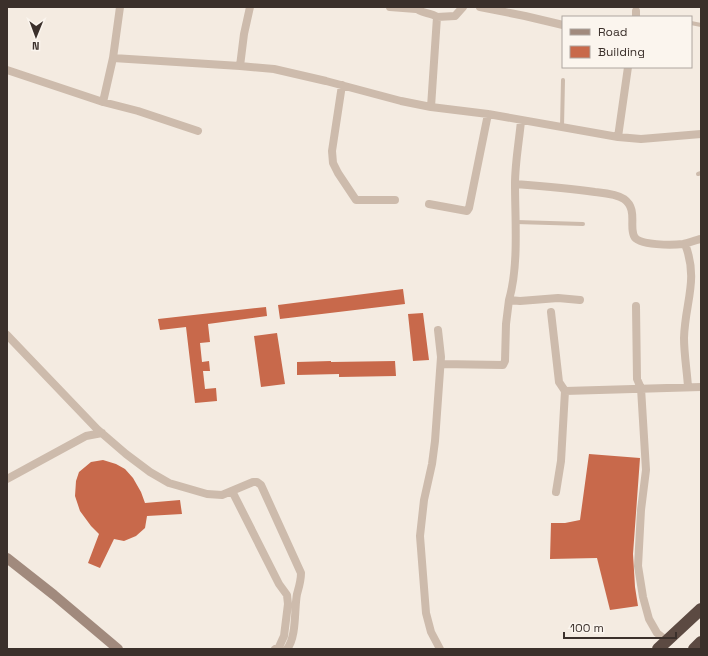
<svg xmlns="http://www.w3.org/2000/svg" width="708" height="656" font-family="'Space Grotesk',sans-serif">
  <rect width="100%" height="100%" fill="#f4ebe1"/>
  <path fill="#c8694b" d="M403 289 405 304 280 319 278 305Z
    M266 307 267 316 208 324 210 342 200 343 202 362 209 361 210 371H203L205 389 216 388 217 401 195 403 186 327 160 330 158 319Z
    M423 313 429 360 413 361 408 314Z
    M277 333 285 384 261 387 254 336Z
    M331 361V362L395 361 396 376 339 377V374L297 375V362Z
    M589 454 640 458 633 554 635 587 638 606 610 610 597 558 550 559 551 523H565L580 520Z
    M103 460 116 464 125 469 133 478 141 492 145 503 180 500 182 514 147 516 145 528 136 536 124 541 114 539 100 568 88 563 99 534 91 526 80 511 75 496 76 481 79 472 91 462Z"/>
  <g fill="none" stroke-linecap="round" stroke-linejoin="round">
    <path stroke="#cdbbac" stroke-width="4" d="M691 23 701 25
      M562 127 563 80
      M698 174 701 173
      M516 222 583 224"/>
    <path stroke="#cdbbac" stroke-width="8" d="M390 7 416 9
      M415 7C420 14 430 12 437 17
      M480 7 525 16 563 25
      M636 17V11
      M113 58 240 66 274 69 326 81 401 101 431 107 488 114 618 137 641 139 701 134
      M240 66 244 34 250 7
      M7 70 103 102 138 111 198 131
      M342 85 332 151 333 163 338 173 356 200H395
      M103 102 113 58 120 7
      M431 107 437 17 455 16 463 7
      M521 121C519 142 515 163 515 184 515 220 519 265 509 300L520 301 558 298 580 300
      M618 137 628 67
      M515 184C542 186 568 188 595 192 604 193 617 194 624 199 638 209 629 226 634 236 638 246 674 245 683 244 689 243 695 240 701 239
      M429 204 467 211 469 208 488 114
      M685 244C699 280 685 302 684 338 684 354 687 371 688 387
      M636 306 637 379 641 388 646 470 641 510 638 566 643 597 649 619 657 633 667 641
      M551 312 559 382 565 391 561 461 556 492
      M438 330 441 357 435 441 432 464 424 500 420 536 426 613 431 632 440 649
      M7 335 97 429 126 454 150 472 169 483 207 494 222 495 253 482H257L261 485 301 573C301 581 299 587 297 594 294 610 297 636 287 649
      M441 364 503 365 505 361 506 324 509 300
      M565 391 701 387
      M7 479 86 436 102 433
      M232 491 279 584 287 595 288 604 284 636 279 647 275 649"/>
    <path stroke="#a18a7d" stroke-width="10" d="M7 558 54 595 118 649"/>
    <path stroke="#5c4a42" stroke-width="12" d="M658 649 701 609
      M694 649 701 642"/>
  </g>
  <rect width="708" height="656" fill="none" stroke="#3b302b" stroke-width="16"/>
  <rect x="562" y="16" width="130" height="52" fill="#fbf5ee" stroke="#aea6a0"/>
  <rect x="570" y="29" width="20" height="6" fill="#a18a7d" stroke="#aea6a0"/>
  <text x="598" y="36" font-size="12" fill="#3b302b">Road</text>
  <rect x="570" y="46" width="20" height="12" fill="#c8694b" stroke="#aea6a0"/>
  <text x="598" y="56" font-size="12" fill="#3b302b">Building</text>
  <g transform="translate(36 36) rotate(181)" stroke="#fbf5ee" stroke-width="3" paint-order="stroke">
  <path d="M0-3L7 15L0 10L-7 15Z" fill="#3b302b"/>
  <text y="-6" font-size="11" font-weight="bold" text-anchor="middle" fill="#3b302b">N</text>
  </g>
  <path d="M564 632v6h112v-6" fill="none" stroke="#3b302b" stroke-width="2"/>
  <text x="570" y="632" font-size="12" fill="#3b302b" stroke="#fbf5ee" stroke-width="3" paint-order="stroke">100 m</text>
</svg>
